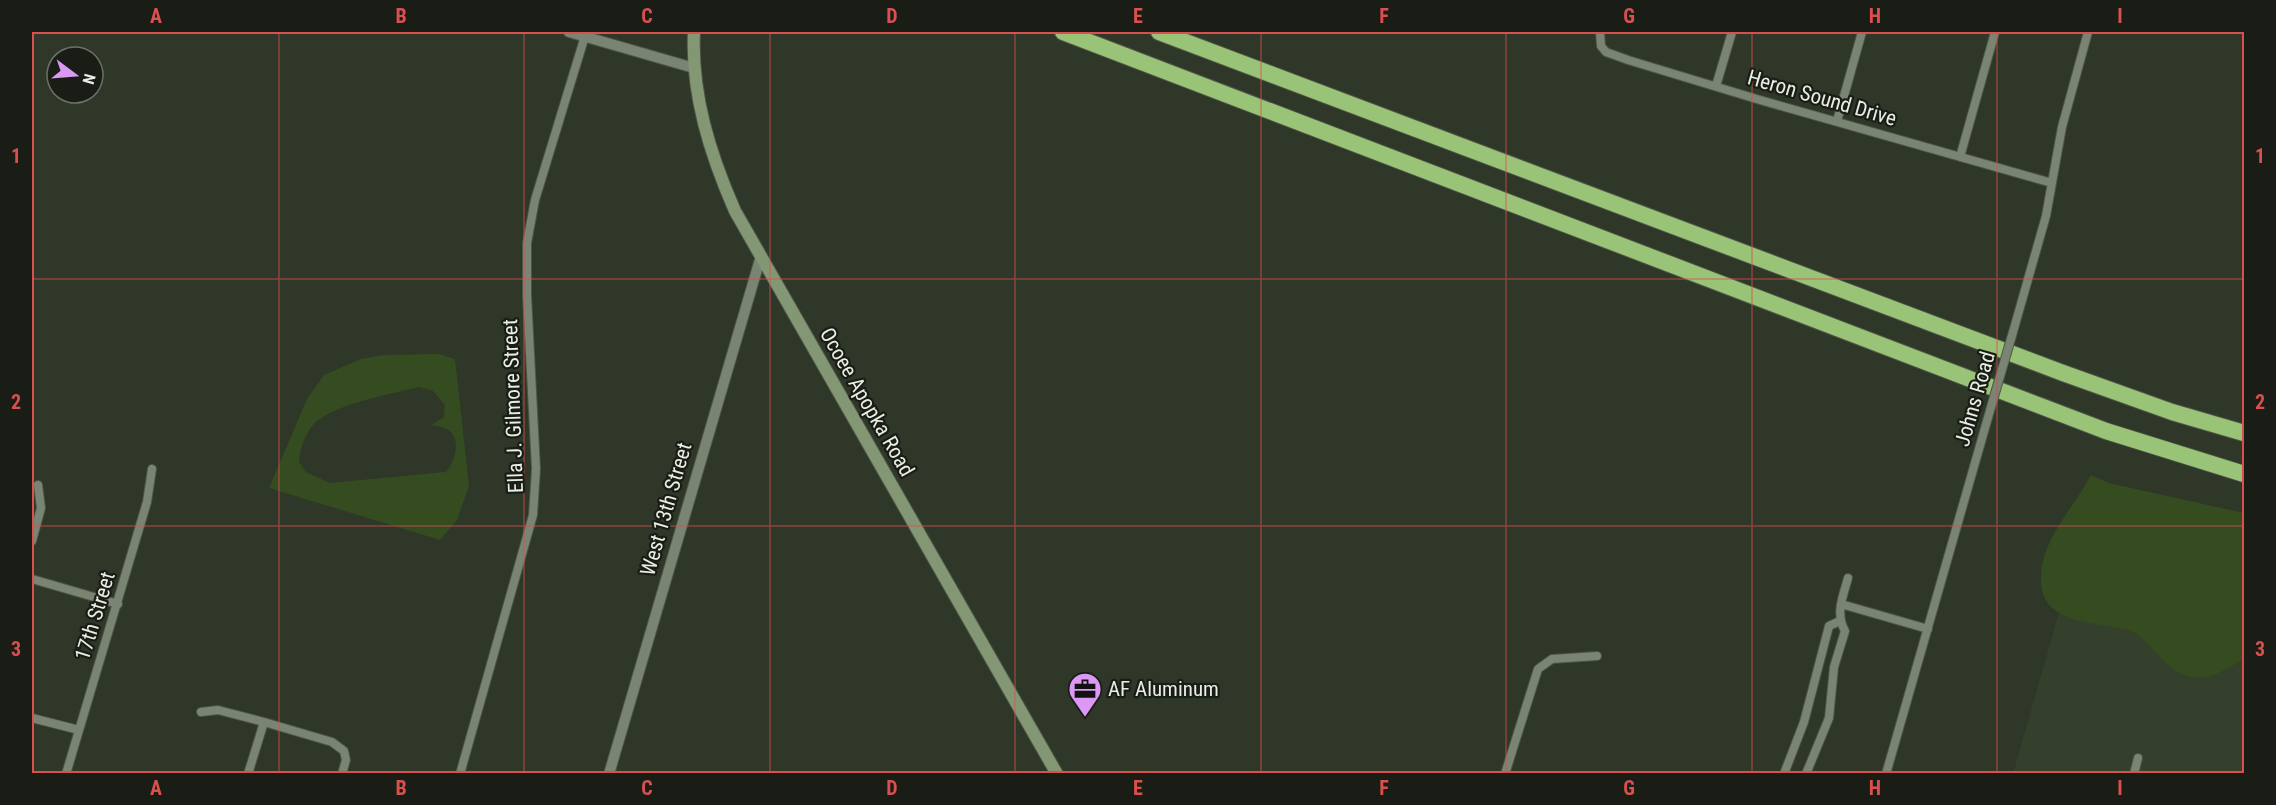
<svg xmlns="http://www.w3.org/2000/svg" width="2276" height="805" font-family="'Roboto Condensed',sans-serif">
  <rect width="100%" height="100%" fill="#2e3728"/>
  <path fill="#34402b" d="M2067 584 2244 636V773L2013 774Z"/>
  <path fill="#354c20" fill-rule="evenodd" d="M439 354 455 359 469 486 457 520 440 540 269 488 307 399 324 375 361 359 384 355ZM419 387 433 391 445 405 444 417 431 425C437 426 445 427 450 431 461 441 455 464 445 472L330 483 306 472 299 462C300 449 304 435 314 424 333 404 392 394 419 387Z
    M2091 475 2109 483 2244 513V658C2234 666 2212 678 2199 678 2163 676 2152 637 2128 630 2103 623 2048 624 2042 590 2034 547 2072 511 2091 475Z"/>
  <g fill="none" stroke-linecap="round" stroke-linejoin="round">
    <g stroke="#4e5547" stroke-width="10">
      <path id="minor" d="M1600 32 1601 46 1606 52 1628 60 1760 100 2052 183
        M1716 86 1732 32
        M1837 121 1862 32
        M1960 157 1995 32
        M2013 332 2046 216 2062 127 2088 32
        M32 541 41 508 38 485
        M32 579 118 604
        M1841 604 1928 629
        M201 712 218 710 264 722
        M32 718 79 730
        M66 774 147 502 152 469
        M248 774 264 722 332 742 344 751 346 760 342 774
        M460 774 533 515 536 469 527 295V243L535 200 585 36
        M1505 774 1538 669 1552 659 1597 656
        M1784 774 1804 722 1829 626 1840 621
        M1806 774 1829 718 1834 667 1845 631C1835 614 1843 596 1848 578
        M1886 774 1991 407
        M2134 774 2138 758"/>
    </g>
    <g stroke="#4e5547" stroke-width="12">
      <path id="tertiary" d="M569 32 694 68
        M609 774 761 256"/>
    </g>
    <g stroke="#4e5547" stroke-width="14">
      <path id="secondary" d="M694 32C691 94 710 154 735 211L1057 774"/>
    </g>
    <g stroke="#4e5547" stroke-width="18">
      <path id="motorway" d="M1063 32 2106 431 2244 474
        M1159 32 2063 373 2172 412 2244 433"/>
    </g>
    <use href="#minor" stroke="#7a8473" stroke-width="8"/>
    <use href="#tertiary" stroke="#7a8473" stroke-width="10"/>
    <use href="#secondary" stroke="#839774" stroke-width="12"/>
    <use href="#motorway" stroke="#99c477" stroke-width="16"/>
    <g stroke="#4e5547" stroke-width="10" stroke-linecap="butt">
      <path id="minor-bridge" d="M1991 407 2013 332"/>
    </g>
    <use href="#minor-bridge" stroke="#7a8473" stroke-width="8"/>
  </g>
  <path fill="none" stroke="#da504e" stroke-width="1.5" stroke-opacity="0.55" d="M279 32V774M524 32V774M770 32V774M1015 32V774M1261 32V774M1506 32V774M1752 32V774M1997 32V774M32 279H2244M32 526H2244"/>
  <defs>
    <g id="office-pin" transform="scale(1.725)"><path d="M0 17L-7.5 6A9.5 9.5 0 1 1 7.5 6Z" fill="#db99f5" stroke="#191d16"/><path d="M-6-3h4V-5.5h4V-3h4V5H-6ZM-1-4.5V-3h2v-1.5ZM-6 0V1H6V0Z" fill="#111"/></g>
  </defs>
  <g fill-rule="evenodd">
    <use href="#office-pin" x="1085" y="689"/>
  </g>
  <g text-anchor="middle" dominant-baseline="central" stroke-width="4.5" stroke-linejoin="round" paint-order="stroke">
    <g font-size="21" fill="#e9eee5" stroke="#191d16">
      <text transform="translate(1822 98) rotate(16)">Heron Sound Drive</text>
      <text transform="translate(1975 399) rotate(-74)">Johns Road</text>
      <text transform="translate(867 402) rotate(60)">Ocoee Apopka Road</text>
      <text transform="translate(513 406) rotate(-92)">Ella J. Gilmore Street</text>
      <text transform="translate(666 509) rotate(-74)">West 13th Street</text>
      <text transform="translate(95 616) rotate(-73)">17th Street</text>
    </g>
    <g font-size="21" fill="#e9eee5" stroke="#191d16" text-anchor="start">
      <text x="1108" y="689">AF Aluminum</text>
    </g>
  </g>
  <rect width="2276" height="805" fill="none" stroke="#191d16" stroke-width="66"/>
  <g transform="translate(75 75) rotate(106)"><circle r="28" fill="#191d16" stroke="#6c7169" stroke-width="1.5"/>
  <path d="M0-4.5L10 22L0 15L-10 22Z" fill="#db99f5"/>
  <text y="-9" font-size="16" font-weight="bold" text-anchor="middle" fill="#e9eee5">N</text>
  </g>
  <rect x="33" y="33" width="2210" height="739" fill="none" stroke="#da504e" stroke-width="2"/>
  <g font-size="20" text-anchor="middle" font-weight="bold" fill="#da504e">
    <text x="156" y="23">A</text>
    <text x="401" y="23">B</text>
    <text x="647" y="23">C</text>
    <text x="892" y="23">D</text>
    <text x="1138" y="23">E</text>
    <text x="1384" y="23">F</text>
    <text x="1629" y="23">G</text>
    <text x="1875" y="23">H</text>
    <text x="2120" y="23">I</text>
    <text x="16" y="163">1</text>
    <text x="2260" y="163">1</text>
    <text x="16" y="409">2</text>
    <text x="2260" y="409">2</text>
    <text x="16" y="656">3</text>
    <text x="2260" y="656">3</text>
    <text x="156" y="795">A</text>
    <text x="401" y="795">B</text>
    <text x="647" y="795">C</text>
    <text x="892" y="795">D</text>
    <text x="1138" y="795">E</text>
    <text x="1384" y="795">F</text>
    <text x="1629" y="795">G</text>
    <text x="1875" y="795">H</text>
    <text x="2120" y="795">I</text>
  </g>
</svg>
